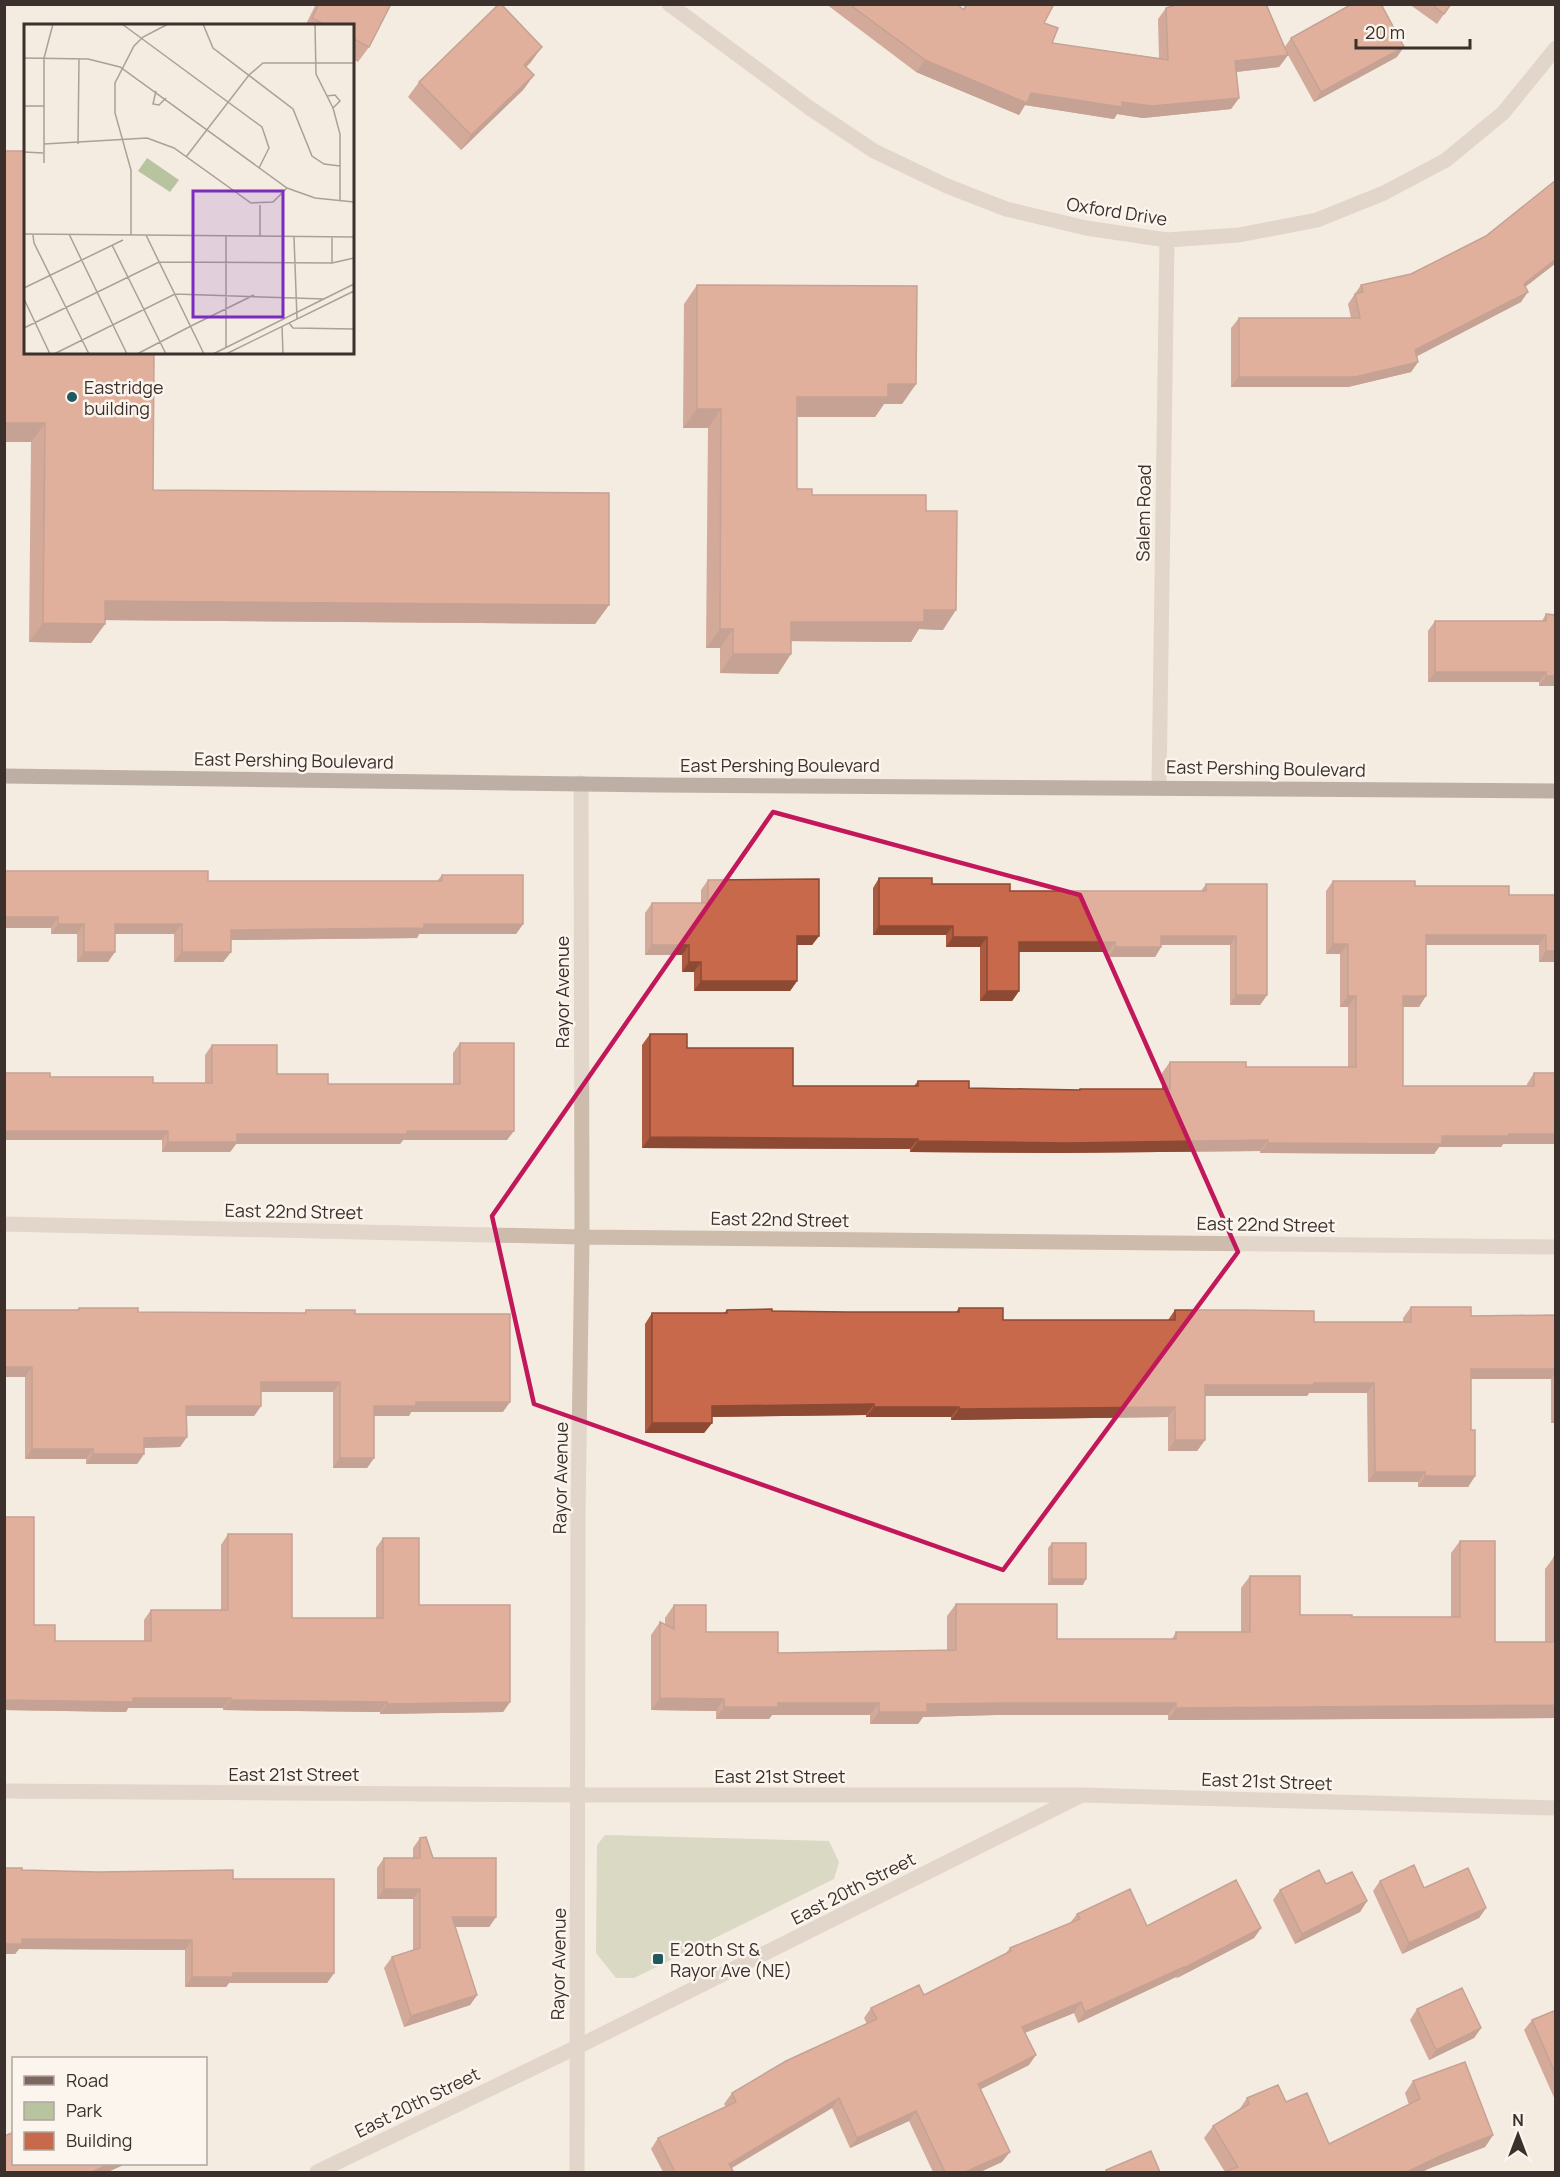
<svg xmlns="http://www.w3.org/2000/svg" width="1560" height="2177" font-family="Manrope,sans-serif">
  <rect width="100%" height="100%" fill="#f4ebe1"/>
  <path fill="#b8c4a0" d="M605 1835 829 1841 839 1862 834 1879 634 1978H616L596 1953 597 1845Z"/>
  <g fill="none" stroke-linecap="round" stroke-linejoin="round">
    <path stroke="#cdbbac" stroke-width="15" d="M669 4 811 109 874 151 947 186 1006 209 1086 228 1167 240 1239 235 1317 220 1384 193 1446 160 1503 113 1556 48
      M1159 787 1167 240
      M4 1224 582 1237 1556 1247
      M4 1791 579 1795H1082L1556 1808
      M317 2172 577 2047 1078 1797
      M577 2172 578 1515 582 1237 581 783"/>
    <path stroke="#7d675c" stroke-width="15" d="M4 776 658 785 1556 791"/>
  </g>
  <path fill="#ac5a40" d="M316 4H391L369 47 358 62 352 59V26H305Z
    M826 4H957L963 9 966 4H1054L1044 23 1052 43 1159 58 1158 19 1166 8 1170 7V4H1266L1284 48 1291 38 1397 57 1314 102 1288 55 1279 67 1236 72 1239 98 1231 109 1143 118 1117 114 1114 119 1025 105 1019 115 916 72Z
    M1409 4H1451L1437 24Z
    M531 62 526 67 534 75 523 90 461 150 408 97 419 82Z
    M26 117V352H154L153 490 609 493V605L595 624 105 620V624L91 643 29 642 31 442H4V151H25Z
    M1556 180V263L1525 287 1521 302 1416 356 1418 362 1411 372 1348 387H1231V328L1239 318H1351L1348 304 1361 285 1411 274 1486 236Z
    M697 285 916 384 902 404H884L875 417H797V489L812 495 926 511 943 630 919 629 911 642 791 641 778 674 720 673V648H706L708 428H683L684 304Z
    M1546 614 1556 686H1539V682H1428V631L1435 621H1542Z
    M442 875 523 924 516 934H419L417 938 231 940V952L223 962H174V934H115L108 962H77V934H51V928H4L208 881H437Z
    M879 878 932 884 1010 891H1201L1206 884H1267V995L1260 1005H1230V945H1161V947L1155 957H1108V952H1019V991L1012 1001H980V947H946V935H873V888Z
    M708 880 819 936 812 945H797V981L790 991H694V972H682V955H645V913L652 903H701V890Z
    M1333 881 1415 886 1509 895H1556V962H1539V945H1426L1419 1007H1403V1086H1527V1084L1534 1073 1556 1144H1503L1501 1147H1439L1434 1154 1260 1153V1151L1058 1153 910 1152V1149L642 1148V1045L650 1034 793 1086H914L918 1081 969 1088 1079 1090 1080 1089H1162V1073L1170 1062 1246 1067H1348V1007H1340V954H1326V891Z
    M460 1043 507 1140H403L400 1144H236L230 1152H162V1140H4L50 1077 153 1083H205V1055L212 1045 277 1074 328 1084H453V1053Z
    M1411 1307 1471 1316 1556 1315V1423H1551V1379H1471V1430L1475 1476 1468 1487H1418V1482H1368L1367 1393H1309L1307 1396H1205V1440L1197 1451H1168V1417L951 1420V1417H866V1415L712 1417V1423L704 1433H645V1324L652 1313H724L727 1310 846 1312H956L959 1308 1003 1320H1168L1175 1310 1314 1322H1403V1318Z
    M79 1308 138 1312 305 1313 306 1310 355 1314 503 1412H411L409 1416H374V1458L367 1468H333V1392H261V1406L254 1416H187L180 1447 144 1448V1454L137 1464H86V1459H25V1377H4Z
    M4 1517 34 1625 55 1641H144V1620L151 1610H221V1545L228 1534 292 1618H376V1548L383 1538 419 1605 510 1702 503 1712 380 1714V1712L223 1710V1708H128L126 1712 4 1710Z
    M1460 1541 1495 1642H1545V1569L1554 1557H1556V1718L1168 1720V1715H996L923 1717 918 1724H870V1715H772L769 1719H716V1711L651 1710V1635L660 1622 665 1625V1618L674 1605 706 1632 778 1653 947 1650V1616L956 1604 1057 1639H1172L1176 1632H1241V1588L1250 1576 1300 1615 1352 1617H1451V1553Z
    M1052 1543 1083 1585H1048V1548Z
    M420 1838 433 1858 496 1917 489 1927H455L477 1995 470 2005 404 2027 384 1968 392 1957 413 1951V1899H377V1868L384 1858H413V1848Z
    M22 1870 233 1879 334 1973 327 1983H229L226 1987H185V1950L19 1949 15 1954H4Z
    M1380 1881 1424 1888 1486 1908 1479 1918 1402 1954 1373 1891Z
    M1326 1884 1367 1901 1360 1912 1295 1944 1273 1900 1280 1890Z
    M1077 1914 1147 1926 1261 1928 1254 1938 1177 1978 1176 1977 1078 2023 1074 2013 1025 2033 1029 2065 981 2089 1002 2162 980 2172H933L909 2121 850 2148 832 2108 732 2168 733 2171 732 2172H663L651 2149 658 2138 726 2107 724 2104 732 2093 867 2024 864 2018 871 2008 924 1995 1005 1954 1010 1948 1070 1923Z
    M1417 2009 1481 2028 1474 2038 1429 2060 1410 2020Z
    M1556 2010V2102L1524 2030 1532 2020Z
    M1413 2081 1493 2135 1485 2147 1433 2167 1225 2172 1204 2138 1213 2126 1239 2110 1247 2098 1286 2102 1329 2144 1409 2105 1405 2093Z"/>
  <path fill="#8c4a34" d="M542 47 531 62 513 80 524 65Z
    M1404 47 1397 57 1314 102 1321 92Z
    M1288 55 1279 67 1227 73 1235 61Z
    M925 60 1031 93 1122 102 1239 98 1231 109 1143 118 1117 114 1114 119 1025 105 1019 115 916 72Z
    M534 75 523 90 461 150 471 135Z
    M1556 259V263L1516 294 1524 284Z
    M1528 292 1521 302 1408 361 1415 350Z
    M1418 362 1411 372 1348 387H1231L1239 377Z
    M888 384H916L902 404H884L875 417H784L797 397Z
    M697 409H721L708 428H683Z
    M4 423H45L31 442H4Z
    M105 601 609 605 595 624 91 620Z
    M924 610H956L943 630 919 629 911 642 778 641 791 622Z
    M43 623 105 624 91 643 29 642Z
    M720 629H733L720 648H706Z
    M733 654H791L778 674 720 673Z
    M1435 672H1546L1539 682H1428Z
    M1546 676H1556V686H1539Z
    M4 917H58L51 928H4Z
    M58 924H84L77 934H51Z
    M115 924H182L174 934H108Z
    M424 924H523L516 934H419L417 938 223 940 231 930Z
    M879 926H953L946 935H873Z
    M1426 935H1546L1539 945H1419Z
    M797 936H819L812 945H790Z
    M1161 936H1236L1230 945H1155Z
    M953 937H987L980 947H946Z
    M1019 942H1115L1108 952H1012Z
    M1333 944H1348L1340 954H1326Z
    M652 945H689L682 955H645Z
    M1115 947H1161L1155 957H1108Z
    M1546 951H1556V962H1539Z
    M84 952H115L108 962H77Z
    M182 952H231L223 962H174Z
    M689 962H701L694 972H682Z
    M701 981H797L790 991H694Z
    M987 991H1019L1012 1001H980Z
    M1236 995H1267L1260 1005H1230Z
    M1348 996H1356L1348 1007H1340Z
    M1403 996H1426L1419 1007H1396Z
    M4 1131H168L162 1140H4Z
    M407 1131H514L507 1140H403L400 1144H236L230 1152H162L168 1142 237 1134Z
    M1509 1134H1556V1144H1503L1501 1147H1439L1434 1154 1260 1153 1268 1143Z
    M650 1137 918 1139 910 1149 642 1148Z
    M1268 1140 1260 1151 1058 1153 910 1152 918 1141Z
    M4 1367H32L25 1377H4Z
    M1471 1369H1556V1373L1551 1379H1464Z
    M261 1382H340L333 1392H254Z
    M1314 1383H1374L1367 1393H1309L1307 1396H1197L1205 1385Z
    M416 1402H510L503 1412H411L409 1416H367L374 1406Z
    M874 1404 866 1415 704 1417 712 1406Z
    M186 1406H261L254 1416H179Z
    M874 1407H959L951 1417H866Z
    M1175 1407 1168 1417 951 1420 959 1409Z
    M1556 1416V1423H1551Z
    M652 1423H712L704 1433H645Z
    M187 1437 180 1447 137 1448 144 1438Z
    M1175 1440H1205L1197 1451H1168Z
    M32 1449H93L86 1459H25Z
    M93 1454H144L137 1464H86Z
    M340 1458H374L367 1468H333Z
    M1375 1472H1425L1418 1482H1368Z
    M1425 1476H1475L1468 1487H1418Z
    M1052 1579H1086L1083 1585H1048Z
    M133 1698H231L223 1708H128L126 1712 4 1710V1700Z
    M660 1698 724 1699 716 1711 651 1710Z
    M231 1700 387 1702 380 1712 223 1710Z
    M510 1702 503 1712 380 1714 387 1704Z
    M778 1703H879L870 1715H772L769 1719H716L724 1707Z
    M1005 1703H1176L1168 1715H996L923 1717 918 1724H870L879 1712 927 1704Z
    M1556 1705V1718L1168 1720 1176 1708Z
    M384 1889H420L413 1899H377Z
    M1367 1901 1360 1912 1295 1944 1302 1934Z
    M1486 1908 1479 1918 1402 1954 1409 1943Z
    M452 1917H496L489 1927H445Z
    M1261 1928 1254 1938 1177 1978 1184 1968Z
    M22 1939 192 1940 185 1950 19 1949 15 1954H4V1944Z
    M1184 1967 1176 1977 1078 2023 1085 2012Z
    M233 1973H334L327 1983H229L226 1987H185L192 1977Z
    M477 1995 470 2005 404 2027 411 2016Z
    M1081 2002 1074 2013 1014 2037 1022 2027Z
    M1481 2028 1474 2038 1429 2060 1436 2050Z
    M1036 2055 1029 2065 971 2094 978 2084Z
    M839 2098 832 2108 724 2172 729 2164Z
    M916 2111 909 2121 850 2148 857 2138Z
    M1493 2135 1485 2147 1433 2167 1422 2172H1407L1442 2155Z
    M1010 2152 1002 2162 980 2172H965Z
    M112 2163H128L108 2172H92Z"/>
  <path fill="#c8694b" stroke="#8c4a34" stroke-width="1.5" d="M319 4H391L369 47 352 38V26H327L312 18Z
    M499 4H501L542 47 524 65 534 75 471 135 419 82Z
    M849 4H957L964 10 967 4H1054L1044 23 1058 28 1052 43 1168 60 1166 8 1179 4H1266L1288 55 1235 61 1239 98 1152 106 1122 102V107L1031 93 1027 103 925 60Z
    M1352 4H1381L1404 47 1321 92 1291 38Z
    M1431 4H1451L1444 14Z
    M4 151H26V352H154L153 490 609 493V605L105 601V624L43 623 45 423H4Z
    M1556 180V259L1524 284 1528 292 1415 350 1418 362 1355 377H1239V318H1360L1355 294 1363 292 1361 285 1411 274 1486 236Z
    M697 285 917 286 916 384H888V397H797V489H812V495H926V511H957L956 610H924V622H791V654H733V629H720L721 409H697Z
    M1546 614 1556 615V676H1546V672H1435V621H1546Z
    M4 871H208V881H442V875H523V924H424V928L231 930V952H182V924H115V952H84V924H58V917H4Z
    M879 878H932V884H1010V891H1206V884H1267V995H1236V936H1161V947H1115V942H1019V991H987V937H953V926H879Z
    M819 879V936H797V981H701V962H689V945H652V903H708V880Z
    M1333 881H1415V886H1509V895H1556V951H1546V935H1426V996H1403V1086H1534V1073H1556V1134H1509V1136H1442V1144L1268 1143V1140L1065 1143 918 1141V1139L650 1137V1034H687V1048H793V1086H918V1081H969V1088L1080 1090V1089H1170V1062H1246V1067H1356V996H1348V944H1333Z
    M460 1043H514V1131H407V1134H237V1142H168V1131H4V1073H50V1077H153V1083H212V1045H277V1074H328V1084H460Z
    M1411 1307H1471V1316L1556 1315V1369H1471V1430H1475V1476H1425V1472H1375L1374 1383H1314V1385H1205V1440H1175V1407L959 1409V1407H874V1404L712 1406V1423H652V1313H727V1310L772 1309V1311L846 1312H959V1308H1003V1320H1175V1310H1239L1314 1311V1322H1411Z
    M79 1308H138V1312L306 1313V1310H355V1314H510V1402H416V1406H374V1458H340V1382H261V1406H186L187 1437 144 1438V1454H93V1449H32V1367H4V1310H79Z
    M4 1517H34V1625H55V1641H151V1610H228V1534H292V1618H383V1538H419V1605H510V1702L387 1704V1702L231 1700V1698H133V1702L4 1700Z
    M1460 1541H1495V1642H1554V1557H1556V1705L1176 1708V1703H1005L927 1704V1712H879V1703H778V1707H724V1699L660 1698V1622L674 1629V1605H706V1632H778V1653L956 1650V1604H1057V1639H1176V1632H1250V1576H1300V1615H1352V1617H1460Z
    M1052 1543H1086V1579H1052Z
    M426 1837 433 1858H496V1917H452L477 1995 411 2016 392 1957 420 1948V1889H384V1858H420V1838Z
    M1414 1865 1424 1888 1468 1868 1486 1908 1409 1943 1380 1881Z
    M4 1868H22V1870L98 1872 233 1870V1879H334V1973H233V1977H192V1940L22 1939V1944H4Z
    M1319 1870 1326 1884 1352 1872 1367 1901 1302 1934 1280 1890Z
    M1236 1880 1261 1928 1184 1968V1967L1085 2012 1081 2002 1022 2027 1036 2055 978 2084 1010 2152 965 2172H945L916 2111 857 2138 839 2098 729 2164 733 2171 729 2172H675L658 2138 736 2102 732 2093 786 2061 877 2019 871 2008 919 1985 924 1995 1011 1951 1010 1948 1080 1919 1077 1914 1130 1889 1147 1926Z
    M1462 1988 1481 2028 1436 2050 1417 2009Z
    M1556 2010V2075L1532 2020Z
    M1465 2062 1493 2135 1442 2155 1407 2172H1224L1238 2167 1213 2126 1249 2104 1247 2098 1278 2085 1286 2102 1307 2093 1329 2144 1420 2099 1413 2081Z
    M14 2132V2163H112L92 2172H4V2136Z
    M1151 2151 1160 2172H1105H1106V2170Z"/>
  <path d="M0 0H1560V2177H0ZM773 812 1080 895 1238 1252 1003 1570 534 1404 492 1216Z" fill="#f4ebe1" fill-opacity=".55" fill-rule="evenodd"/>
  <path fill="none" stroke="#c2185b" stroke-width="4.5" stroke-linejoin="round" d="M773 812 1080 895 1238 1252 1003 1570 534 1404 492 1216Z"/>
  <g fill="#1f5a5e" stroke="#fbf5ee" stroke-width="2">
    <circle cx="72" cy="397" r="6"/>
    <rect x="652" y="1953" width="12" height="12" rx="3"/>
  </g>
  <g text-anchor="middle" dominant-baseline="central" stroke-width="5" stroke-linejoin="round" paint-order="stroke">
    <g font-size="18" fill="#3b302b" stroke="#fbf5ee">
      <text transform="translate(1117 211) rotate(9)">Oxford Drive</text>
      <text transform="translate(1143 513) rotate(-89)">Salem Road</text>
      <text transform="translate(294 760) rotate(1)">East Pershing Boulevard</text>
      <text x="780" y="765">East Pershing Boulevard</text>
      <text transform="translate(1266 768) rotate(1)">East Pershing Boulevard</text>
      <text transform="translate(562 992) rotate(-90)">Rayor Avenue</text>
      <text transform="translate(294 1211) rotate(1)">East 22nd Street</text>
      <text transform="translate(780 1219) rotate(1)">East 22nd Street</text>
      <text transform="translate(1266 1224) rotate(1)">East 22nd Street</text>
      <text transform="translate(560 1478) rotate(-89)">Rayor Avenue</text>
      <text x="294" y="1774">East 21st Street</text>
      <text x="780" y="1776">East 21st Street</text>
      <text transform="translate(1267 1781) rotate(2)">East 21st Street</text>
      <text transform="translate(853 1888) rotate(-27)">East 20th Street</text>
      <text transform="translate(558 1964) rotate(-89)">Rayor Avenue</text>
      <text transform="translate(417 2102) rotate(-26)">East 20th Street</text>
    </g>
    <g font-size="18" fill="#3b302b" stroke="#fbf5ee" text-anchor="start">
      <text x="84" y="387">Eastridge<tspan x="84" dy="21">building</tspan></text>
      <text x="670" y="1949">E 20th St &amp;<tspan x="670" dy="21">Rayor Ave (NE)</tspan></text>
    </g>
  </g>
  <g transform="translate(24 24)">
    <rect width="330" height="330" fill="#f4ebe1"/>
    <path d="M123 134 155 156 146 168 114 147Z" fill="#b8c4a0"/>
    <path fill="none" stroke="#aaa098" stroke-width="1.5" d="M98 0 238 103 245 124 235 144M179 0 189 24 269 85 288 132 300 140 316 142M291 0 292 50 309 84M0 34 64 35 96 43 263 164 291 174 330 178M132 67 129 80 135 81 142 74M303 72 311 71 316 77 309 84 316 110V177M0 82H20M20 120 123 114 150 124 227 179 249 178 263 164M54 120 55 35M0 128 19 129M162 133 225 51 239 39H330M20 139V34L29 0M0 210 330 213M45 210 103 330M9 211 10 219 65 330M107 211V146L91 89V59L110 22 119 13 144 0M122 211 180 330M236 212V181M270 213 273 295M88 221 142 330M308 239V213M0 264 99 216M0 275 26 330M265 299 269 304 330 305M167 302 230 271M258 302 259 330M0 304 135 238 308 239 330 234M202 323V212M30 330 151 270 301 275M113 330 167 302M189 330 330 260M202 330 330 267"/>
    <path fill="#7b2cbf" fill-opacity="0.15" stroke="#7b2cbf" stroke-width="3" d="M169 167H259V293H169Z"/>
    <rect width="330" height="330" fill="none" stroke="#3b302b" stroke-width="3"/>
  </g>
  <rect width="1560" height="2177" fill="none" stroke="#3b302b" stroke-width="12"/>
  <rect x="12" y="2057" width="195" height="108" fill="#fbf5ee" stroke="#aea6a0" stroke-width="1.5"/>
  <rect x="24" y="2076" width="30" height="9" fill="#7d675c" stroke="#aea6a0" stroke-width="1.5"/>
  <text x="66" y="2087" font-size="18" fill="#3b302b">Road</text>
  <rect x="24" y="2102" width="30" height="18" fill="#b8c4a0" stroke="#aea6a0" stroke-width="1.5"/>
  <text x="66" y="2117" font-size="18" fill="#3b302b">Park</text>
  <rect x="24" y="2132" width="30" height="18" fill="#c8694b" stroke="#aea6a0" stroke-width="1.5"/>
  <text x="66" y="2147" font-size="18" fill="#3b302b">Building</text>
  <g transform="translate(1518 2135)" stroke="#fbf5ee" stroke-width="4.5" paint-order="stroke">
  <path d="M0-4.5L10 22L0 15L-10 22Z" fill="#3b302b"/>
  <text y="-9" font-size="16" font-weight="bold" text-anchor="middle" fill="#3b302b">N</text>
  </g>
  <path d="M1356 39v9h114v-9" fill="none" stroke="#3b302b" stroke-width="3"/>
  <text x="1365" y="39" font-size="18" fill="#3b302b" stroke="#fbf5ee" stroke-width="4.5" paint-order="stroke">20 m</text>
</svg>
